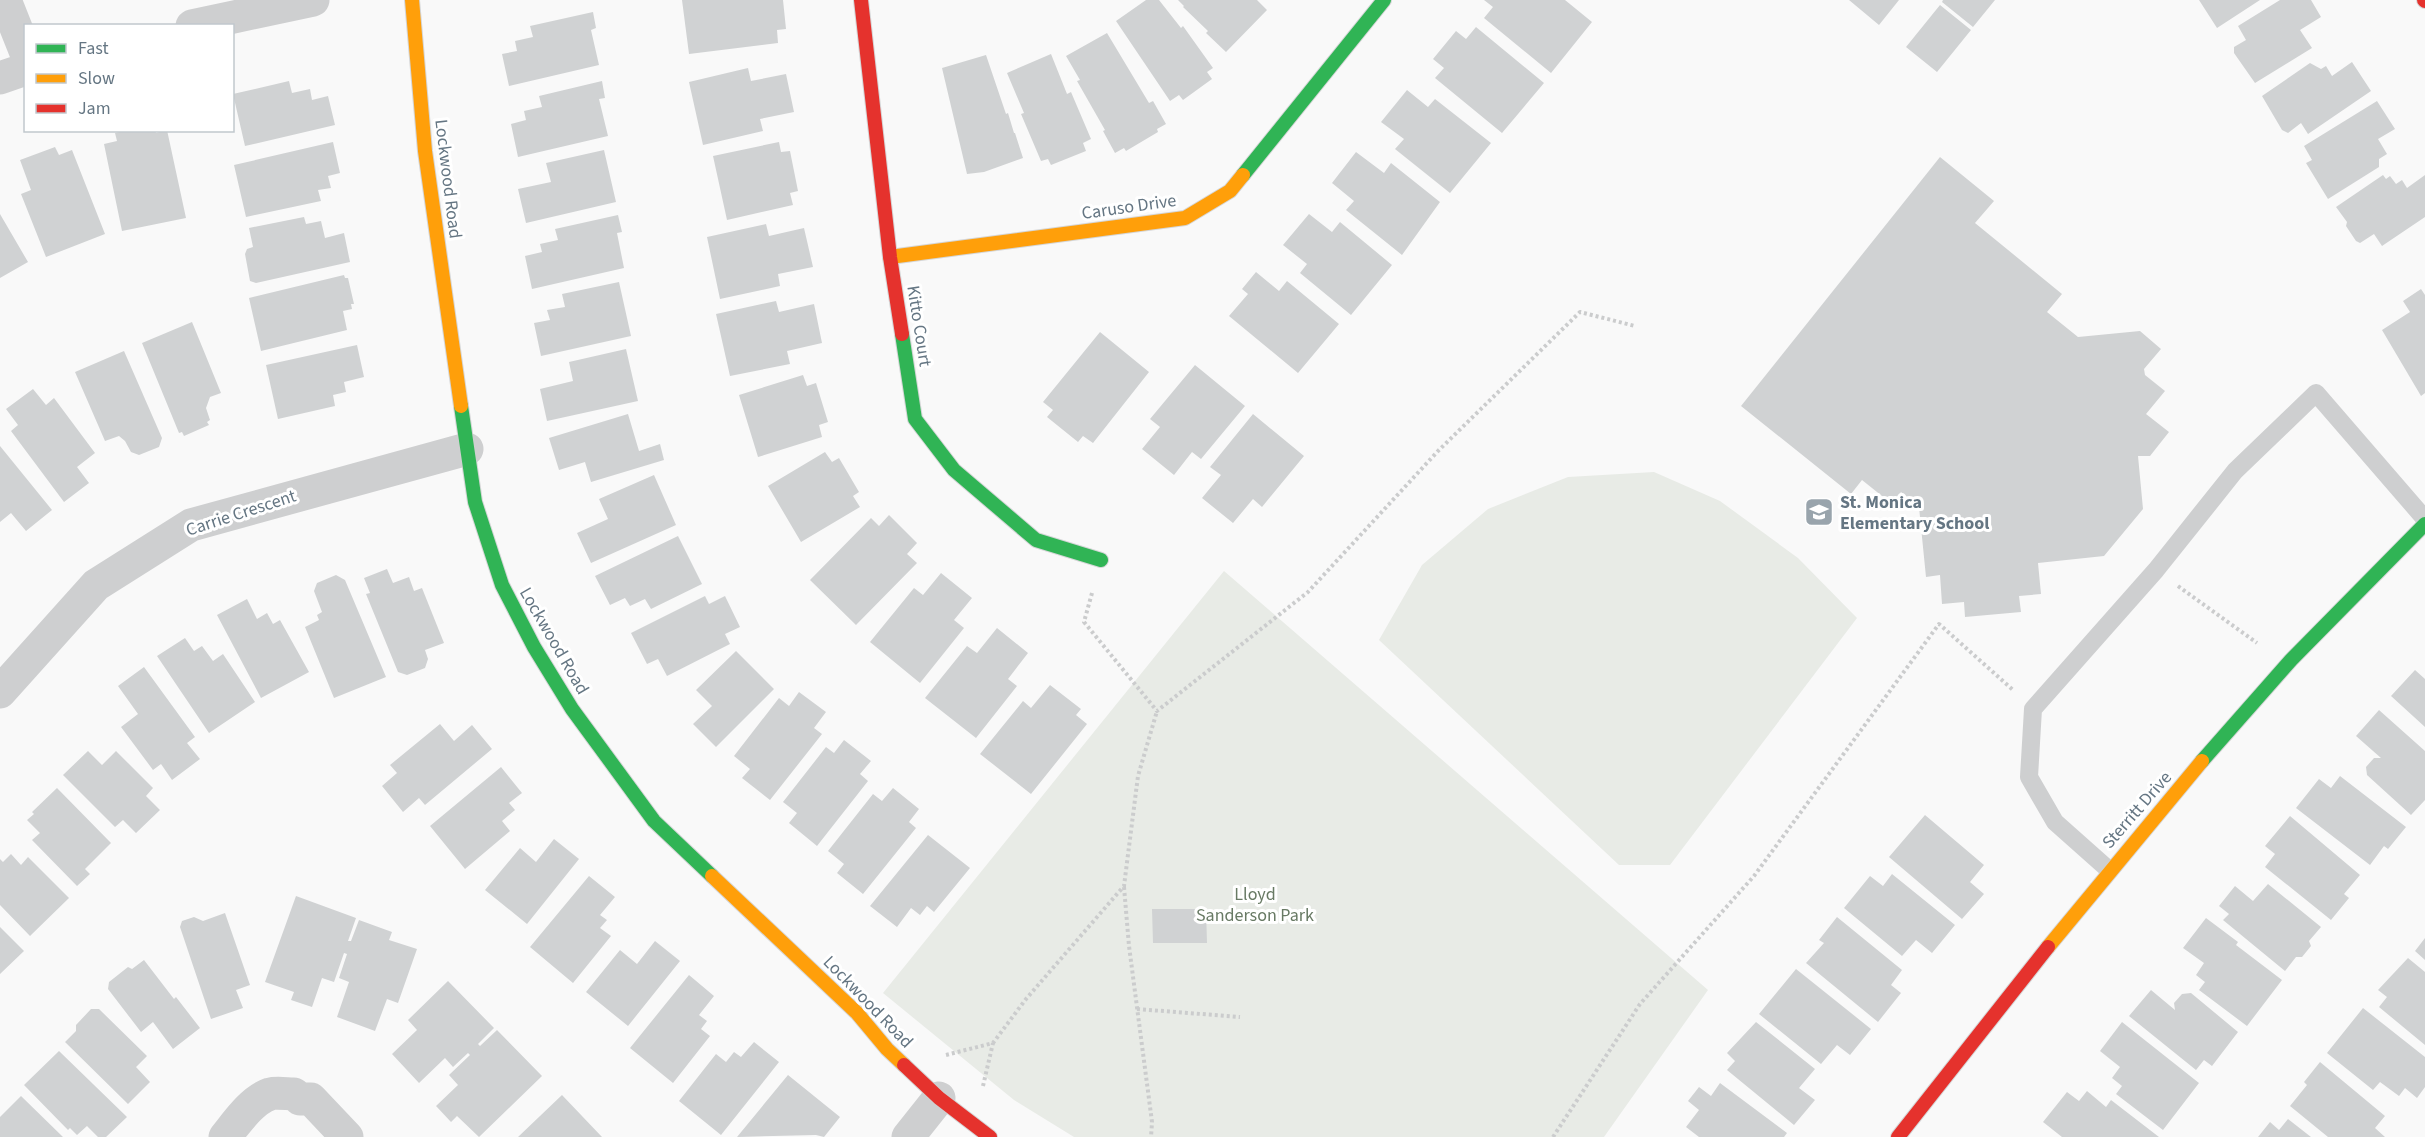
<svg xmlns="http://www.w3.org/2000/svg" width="2425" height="1137" font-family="'Source Sans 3',sans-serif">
  <rect width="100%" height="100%" fill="#f9f9f9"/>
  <path fill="#e8ebe6" d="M1654 472 1720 501 1798 558 1857 618 1670 865H1619L1379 640 1422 565 1488 509 1568 477Z
    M1224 571 1708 990 1604 1137H1074L1014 1100 883 993Z"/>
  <path fill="#d0d2d3" d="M682 0H783L786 29 777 30 778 43 689 54Z
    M1146 0H1159L1181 28 1183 26 1213 68 1207 72 1212 79 1183 100 1179 95 1170 101 1116 21Z
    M1178 0H1257L1267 10 1226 52 1206 33 1208 31 1183 7 1184 6Z
    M1484 0H1565L1592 22 1551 73 1484 18 1493 7Z
    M1849 0H1899L1879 25Z
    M1943 0H1995L1973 27 1942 2Z
    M2199 0H2260L2217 28Z
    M2280 0H2311L2321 17 2300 30 2312 48 2255 83 2234 53V47L2246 40 2238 26Z
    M1940 5 1971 30 1937 72 1906 47Z
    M593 12 596 28 591 30 599 65 509 86 502 54 517 51 515 41 533 37 530 26Z
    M1476 27 1544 83 1502 133 1435 78 1444 68 1433 59 1456 31 1466 39Z
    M1107 33 1149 103 1153 101 1166 124 1157 129 1158 132 1126 151 1124 148 1115 153 1103 131 1105 130 1077 81 1080 80 1066 56Z
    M1051 54 1067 94 1071 92 1091 139 1083 143 1086 151 1051 165 1048 159 1041 161 1021 114 1024 113 1007 73Z
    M986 55 1006 114 1008 113 1014 133H1015L1023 158 984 172 967 174 942 68Z
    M2352 62 2371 91 2308 134 2301 123 2288 133 2282 130 2262 96 2310 63 2321 69 2326 66 2332 76Z
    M748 68 751 81 786 74 794 112 760 119 763 131 703 145 689 82Z
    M289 81 292 93 310 89 312 100 328 96 335 125 245 146 233 94Z
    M602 81 605 98 599 99 608 136 518 157 511 124 526 120 524 111 542 107 539 96Z
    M1407 90 1428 107 1435 99 1491 143 1450 193 1395 149 1404 139 1381 122Z
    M2377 101 2395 129 2378 139 2387 154 2379 159V167L2328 199 2306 163 2312 160 2304 146Z
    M128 130H155L156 133 167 130 186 218 122 231 104 144 117 141 115 133Z
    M333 142 340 173 328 176 331 188 318 190 321 201 246 217 234 165Z
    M779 142 781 152 790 151 798 191 790 193 793 205 727 220 713 156Z
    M55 147 59 155 72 150 105 234 46 257 21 194 31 190 20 160Z
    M604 150 616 202 526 223 518 189 551 182 546 163Z
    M1356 152 1384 173 1391 163 1440 202 1402 255 1346 210 1354 201 1332 183Z
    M1940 157 1994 201 1975 223 2062 294 2047 312 2078 337 2140 331 2161 349 2144 369 2145 375 2165 391 2146 414 2169 432 2150 456H2138L2143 509 2104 556 2038 563 2041 594 2019 596 2021 612 1965 617 1964 602 1942 604 1940 575 1926 577 1919 507 1901 492 1892 504 1862 480 1851 494 1741 406Z
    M2383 175 2386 179 2390 176 2396 184 2402 180 2407 188 2425 175V217L2382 246 2374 234 2360 243 2356 241 2346 226 2347 222 2336 207Z
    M0 214 28 262 0 278Z
    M1309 214 1332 232 1340 222 1392 265 1351 315 1300 273 1307 264 1283 245Z
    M618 215 622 232 617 233 624 268 532 289 525 256 542 252 540 244 558 240 555 229Z
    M304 217 306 224 321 221 325 238 344 233 350 262 256 283 250 281 245 254 247 249 253 247 249 228Z
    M766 224 769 236 804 228 813 267 778 274 780 286 720 299 707 237Z
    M1256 272 1279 291 1287 281 1339 324 1298 373 1229 316 1248 294 1242 289Z
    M344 275 345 278H348L354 304H351L352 309 343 311 347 330 261 351 249 298Z
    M619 282 631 336 541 356 534 323 550 320 547 310 565 307 562 294Z
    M2421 289 2425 295V393L2421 396 2382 330 2410 312 2403 301Z
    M776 301 779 312 814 304 822 343 787 351 790 364 730 376 716 314Z
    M192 322 221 393 210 397 206 408 210 420 207 422 209 425 184 436 182 432 179 433 142 343Z
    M1100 332 1149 372 1093 443 1083 436 1078 442 1047 417 1053 410 1043 402Z
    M357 345 364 377 344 382 346 392 333 395 335 406 278 419 266 365Z
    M626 349 638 401 547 421 540 389 573 381 569 362Z
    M124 351 162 438 159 447 139 455 131 452 125 441 119 436 105 441 75 372Z
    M1195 365 1245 406 1201 459 1192 452 1174 475 1142 449 1160 427 1150 419Z
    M803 375 807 386 816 383 828 422 819 425 822 437 758 457 739 395Z
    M33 389 46 405 54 398 95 453 77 467 89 483 64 502 11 431 18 425 6 409Z
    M628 414 639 451 660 444 664 460 591 482 585 462 559 470 549 438Z
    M1253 414 1304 456 1262 507 1253 499 1233 523 1202 498 1221 475 1210 467Z
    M0 446 52 510 26 531 11 513 0 522Z
    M825 452 832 462 839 458 859 492 853 496 860 507 801 542 768 486Z
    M654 475 676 525 591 563 577 533 608 519 599 499Z
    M889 515 917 543 907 554 917 563 856 625 810 580 871 518 879 526Z
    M678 536 702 584 651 609 645 599 630 606 625 598 610 605 595 576Z
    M387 569 393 583 409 577 414 591 422 588 444 643 425 650 428 659 425 668 407 675 398 672 366 594 370 593 364 578Z
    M941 573 972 598 954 620 964 628 920 683 870 642 914 588 923 595Z
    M336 575 345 580 386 677 334 698 305 627 319 620 317 615 322 612 314 591 317 583Z
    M705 596 709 604 725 596 740 627 725 634 730 644 667 676 658 659 647 664 631 633Z
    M247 599 257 619 267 613 273 624 280 620 309 672 261 698 217 615Z
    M997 628 1028 653 1008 679 1017 686 976 738 925 698 967 646 977 653Z
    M185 638 194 651 202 646 213 661 223 654 255 702 209 733 157 656Z
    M736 651 774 689 716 747 693 724 712 706 696 690Z
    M144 667 195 737 187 743 200 759 172 780 161 764 153 770 121 727 138 714 118 686Z
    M2415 670 2425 679V727L2391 696Z
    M1050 685 1081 709 1076 715 1087 724 1031 794 980 754 1023 701 1031 708Z
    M799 692 826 712 814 728 822 734 770 800 742 778 750 769 734 756 779 698 789 706Z
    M2379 710 2425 751V800L2411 815 2367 775 2366 767 2374 758H2381L2356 736Z
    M440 724 454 741 472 725 492 749 425 805 419 798 403 812 382 786 397 773 390 765Z
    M844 740 871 761 860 774 868 781 817 846 789 823 797 813 783 802 826 747 834 753Z
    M88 751 102 765 116 751 153 788 146 796 160 810 136 833 123 820 115 827 63 775Z
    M501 767 522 793 509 803 515 810 502 821 510 831 465 869 430 826Z
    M2340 776 2406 827 2388 849 2384 846 2370 865 2296 808 2319 779 2331 788Z
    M57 788 111 843 85 869 90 874 77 886 32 840 40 833 27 820 34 814 32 812Z
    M893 788 919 809 909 822 916 828 863 894 837 873 844 864 828 851 873 794 882 801Z
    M1925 815 1984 865 1970 882 1984 894 1962 919 1889 857Z
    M2290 816 2360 875 2344 894 2349 898 2331 920 2265 867 2275 854 2265 846Z
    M928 835 970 868 934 912 927 906 920 915 911 908 897 927 870 906Z
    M554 839 579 859 527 924 485 890 520 848 536 862Z
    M11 854 21 865 28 857 69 898 30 936 0 905V859L3 862Z
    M1892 874 1955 925 1932 953 1916 940 1902 956 1844 908 1870 876 1883 886Z
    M589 876 615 897 600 915 607 920 600 928 611 936 573 983 530 947Z
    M2268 884 2321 927 2309 941 2311 946 2302 957H2296L2285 971 2223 920 2229 914 2219 906 2235 886 2253 901Z
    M296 896 356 918 348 941H351L359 920 392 932 389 940 417 949 398 1003 387 999 375 1031 337 1017 349 982 339 978 347 954 344 953 334 982 322 978 312 1007 291 1000 294 992 265 982Z
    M1152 909H1206L1207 943H1153Z
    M225 913 250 985 236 990 243 1008 211 1019 180 927 182 921 194 917 203 921Z
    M1837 917 1902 970 1891 985 1901 993 1878 1022 1806 963 1824 943 1819 940Z
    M2206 918 2238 942 2236 945 2282 980 2247 1026 2199 990 2205 982 2196 975 2204 963 2183 948Z
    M0 927 24 951 0 974Z
    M2425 938V960L2415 951Z
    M655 941 680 961 628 1026 586 992 620 950 637 964Z
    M2408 958 2425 972V1045L2379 1007 2387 997 2378 990Z
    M144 960 174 999 176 997 200 1028 173 1049 153 1022 141 1032 108 989 109 982 128 967 132 969Z
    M1796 969 1871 1029 1850 1055 1837 1045 1821 1064 1759 1014Z
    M689 975 714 996 699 1015 707 1021 701 1029 710 1036 673 1083 630 1048Z
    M448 981 494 1028 478 1044 480 1046 497 1030 542 1076 479 1137 457 1116 451 1122 436 1106 458 1085 449 1075 470 1055 468 1053 453 1067 445 1058 419 1083 392 1054 417 1030 408 1020Z
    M2151 990 2175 1010 2174 1003 2182 994 2191 993 2238 1032 2212 1066 2204 1060 2196 1070 2129 1016Z
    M2363 1008 2425 1057V1087L2417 1098 2405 1088 2399 1096 2380 1082 2373 1090 2327 1053Z
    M91 1009H99L147 1056 136 1067 150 1082 128 1104 65 1042 76 1031V1025Z
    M1756 1022 1815 1069 1799 1088 1815 1100 1794 1125 1727 1070 1735 1061 1727 1053Z
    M2122 1022 2199 1083 2163 1130 2116 1094 2122 1086 2112 1078 2120 1067 2100 1051Z
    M754 1042 779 1062 721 1135 679 1101 716 1054 726 1062 734 1052 741 1057Z
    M59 1051 127 1117 106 1137H98L87 1126 77 1135 70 1128 68 1130 24 1085Z
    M2320 1062 2385 1116 2375 1128 2385 1137H2328L2290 1106 2307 1085 2304 1082Z
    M788 1075 840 1117 824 1137 816 1135 737 1137Z
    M1720 1083 1787 1133 1784 1137H1699L1686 1127 1699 1110 1688 1101 1699 1087 1711 1096Z
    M2087 1091 2106 1107 2111 1100 2159 1137H2062L2043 1122 2067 1092 2079 1101Z
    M562 1095 602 1137H518Z
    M21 1096 63 1137H0V1117Z
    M2288 1119 2311 1137H2258L2270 1122 2279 1130Z"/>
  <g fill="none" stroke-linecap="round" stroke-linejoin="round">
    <g stroke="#d5d6d7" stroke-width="16">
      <path id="fast" d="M1243 175 1384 0
        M902 334 915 419 954 470 1036 540 1101 560
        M461 406 475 502 502 585 534 647 572 709 654 821 712 876
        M2202 761 2291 660 2425 524"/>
    </g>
    <g stroke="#d5d6d7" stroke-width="16">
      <path id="slow" d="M412 0 425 151 461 406
        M890 257 1185 218 1230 191 1243 175
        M712 876 857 1013 887 1049 904 1065
        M2048 947 2202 761"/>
    </g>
    <g stroke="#d5d6d7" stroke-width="16">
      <path id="jam" d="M861 0 890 257 902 334
        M2424 0 2425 1
        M904 1065 939 1098 990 1137
        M1898 1137 2048 947"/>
    </g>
    <path stroke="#cbcccd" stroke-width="4" stroke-dasharray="3 3" stroke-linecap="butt" d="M2178 586 2257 643
      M1092 593 1084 622 1157 711 1308 592 1438 451 1580 312 1635 326
      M1124 887 1129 946 1152 1122 1151 1137
      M1137 1009 1240 1017
      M946 1055 993 1043 1026 999 1124 886 1138 776 1157 711
      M983 1086 993 1043
      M1553 1137 1640 1004 1754 876 1939 624 2013 690"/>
    <path stroke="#cecfd0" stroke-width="18" d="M2109 870 2055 822 2029 777 2033 709 2156 570 2235 471 2316 393 2425 519"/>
    <path stroke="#cecfd0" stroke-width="33" d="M5 0 26 53
      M192 26 313 0
      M0 78 26 69
      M0 692 96 585 191 525 467 449
      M225 1137C237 1122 252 1100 270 1094 277 1092 287 1094 294 1094L300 1099H311L347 1137
      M908 1137 939 1098"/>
    <use href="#fast" stroke="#30b455" stroke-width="14"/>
    <use href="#slow" stroke="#ff9f0a" stroke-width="14"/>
    <use href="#jam" stroke="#e5322d" stroke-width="14"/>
  </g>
  <defs>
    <g id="school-square" transform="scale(1.5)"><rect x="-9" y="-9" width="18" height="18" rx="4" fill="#99a4ac" stroke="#fff"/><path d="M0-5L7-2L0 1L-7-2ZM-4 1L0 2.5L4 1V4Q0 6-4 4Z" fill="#fff"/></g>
  </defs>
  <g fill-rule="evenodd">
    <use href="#school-square" x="1819" y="512"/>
  </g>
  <g text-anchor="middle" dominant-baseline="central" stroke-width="6" stroke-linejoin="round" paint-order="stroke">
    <g font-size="18" fill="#657683" stroke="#fff">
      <text transform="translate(448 179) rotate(83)">Lockwood Road</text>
      <text transform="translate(1129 207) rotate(-8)">Caruso Drive</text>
      <text transform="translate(919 326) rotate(81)">Kitto Court</text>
      <text transform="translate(241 513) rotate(-18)">Carrie Crescent</text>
      <text transform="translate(554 641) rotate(60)">Lockwood Road</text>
      <text transform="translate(2137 810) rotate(-49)">Sterritt Drive</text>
      <text transform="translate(868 1002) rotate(46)">Lockwood Road</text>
    </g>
    <g font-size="18" font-weight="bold" fill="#657683" stroke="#fff" text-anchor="start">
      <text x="1840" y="502">St. Monica<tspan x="1840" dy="21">Elementary School</tspan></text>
    </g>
    <g font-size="18" fill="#687a64" stroke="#fff">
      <text x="1255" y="894">Lloyd<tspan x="1255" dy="21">Sanderson Park</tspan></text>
    </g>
  </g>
  <rect x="24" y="24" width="210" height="108" fill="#ffffff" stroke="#c1c8cd" stroke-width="1.5"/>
  <rect x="36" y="44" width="30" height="9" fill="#30b455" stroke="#c1c8cd" stroke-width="1.5"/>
  <text x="78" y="54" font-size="18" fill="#657683">Fast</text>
  <rect x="36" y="74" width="30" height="9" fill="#ff9f0a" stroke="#c1c8cd" stroke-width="1.5"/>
  <text x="78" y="84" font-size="18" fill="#657683">Slow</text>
  <rect x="36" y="104" width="30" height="9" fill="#e5322d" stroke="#c1c8cd" stroke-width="1.5"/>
  <text x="78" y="114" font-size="18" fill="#657683">Jam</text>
</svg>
